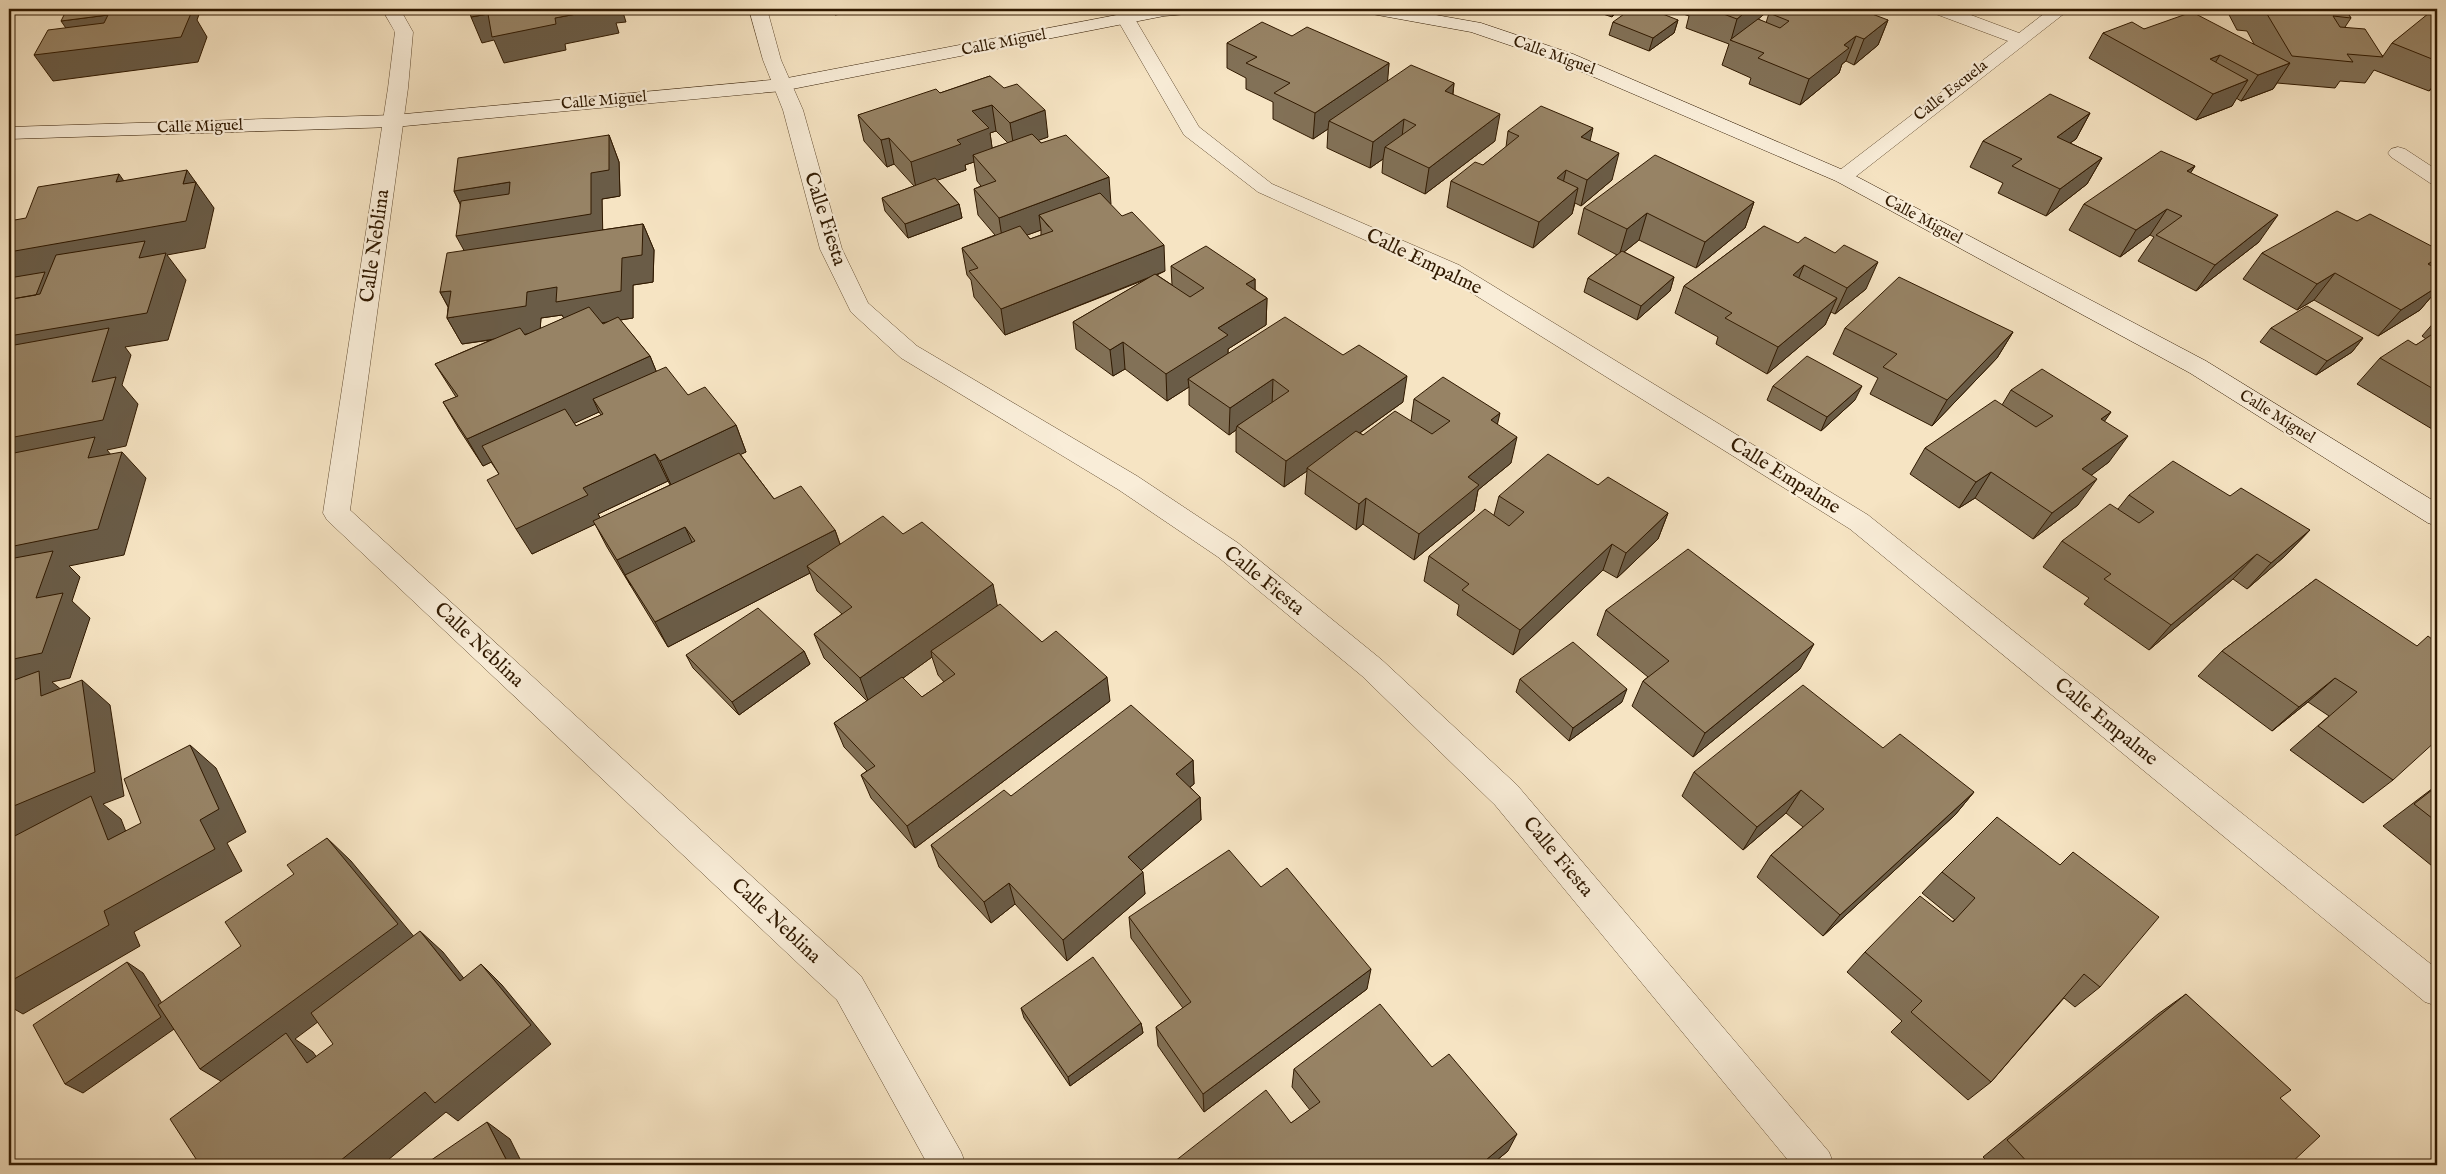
<svg xmlns="http://www.w3.org/2000/svg" width="2446" height="1174" font-family="'IM FELL English',serif">
  <rect width="100%" height="100%" fill="#f6e4c3"/>
  <filter id="stains"><feTurbulence type="fractalNoise" baseFrequency=".004" numOctaves="4"/><feColorMatrix values="0 0 0 0 .2 0 0 0 0 .09 0 0 0 0 .02 0 0 0 .5 -.17"/></filter>
  <radialGradient id="worn" r=".72"><stop offset=".6" stop-color="#630" stop-opacity="0"/><stop offset="1" stop-color="#630" stop-opacity=".3"/></radialGradient>
  <g fill="none" stroke-linecap="round" stroke-linejoin="round">
    <g stroke="#624c31" stroke-width="1">
      <path id="street" d="M382 9H400L413 32 408 88 350 510 861 976 961 1152 966 1165H928L837 1000 327 520 323 513 388 88 395 32Z
        M749 9H767L781 60 803 110 842 249 868 303 917 346 1137 476 1238 543 1382 660 1517 785 1829 1152 1834 1165H1792L1495 805 1362 676 1218 557 1119 490 901 358 851 312 820 249 783 110 763 60Z
        M1930 9H1955L2019 33 2050 9H2070L1850 181 1843 183 1836 181 1833 177 1836 173 2008 41 1933 13Z
        M1126 14 1132 15 1135 19 1199 127 1272 184 1459 265 1868 515 2437 969V1006L2425 1002 1850 529 1443 275 1258 192 1184 135 1117 19 1120 15Z
        M2398 147 2405 149 2437 170V185L2430 183 2391 157 2388 153 2391 149Z"/>
    </g>
    <g stroke="#301900" stroke-width="1">
      <path id="secondary" d="M1148 9H1201L1198 13 1164 16 782 91 394 127 9 139V127L394 115 782 79Z
        M1363 9H1402L1481 23 1573 54 1850 173 2206 361 2437 503V526L2428 523 2190 373 1836 181 1559 62 1471 32 1372 14 1366 13Z"/>
    </g>
    <use href="#street" fill="#f9edd8" fill-rule="evenodd"/>
    <use href="#secondary" fill="#f9edd8" fill-rule="evenodd"/>
  </g>
  <path fill="#827157" stroke="#301900" fill-rule="evenodd" d="M1588 9H1620L1612 17Z
    M1669 9H1770L1758 19 1766 23 1769 13 1888 20 1878 45 1854 65 1846 61 1842 64 1839 73 1800 105 1749 84 1751 78 1722 65 1729 44 1686 28 1689 16Z
    M2226 9H2345L2351 18 2345 27 2383 56 2392 43 2437 9V84L2429 91 2374 70 2365 83 2340 81 2335 88 2277 83 2273 89 2241 101 2236 98 2232 106 2196 120 2089 58 2103 33 2144 29 2254 44 2247 31 2237 30Z
    M1678 20 1674 33 1649 51 1609 35 1613 22Z
    M1292 36 1389 63 1387 81 1454 83 1453 94 1495 141 1425 194 1382 173 1383 159 1370 168 1327 148 1328 129 1313 139 1273 119V102L1246 89V78L1227 68V43Z
    M990 76 1048 137 1038 140 1111 204H1110L1165 271 1157 275 1172 285 1171 266 1255 279V290L1267 298 1266 325 1228 349V354L1403 402 1360 433 1363 435 1411 421 1414 399 1497 424 1511 463 1478 490 1474 511 1414 560 1363 524 1356 530 1305 494 1307 471 1284 487 1236 452V430L1229 435 1189 405V387L1167 401 1125 369 1113 376 1076 349 1073 322 1147 279 1005 335 974 297 971 280 967 275 962 248 995 235 978 215 974 189 981 186 977 181 974 162 965 165 966 170 937 180 959 204 962 218 908 238 885 211 882 198 914 186 894 164 887 167 864 141 858 115 940 93ZM996 131 1008 143 992 148 990 133ZM1041 230V235L1030 239 1027 235Z
    M2090 113 2076 139 2070 143 2102 158 2087 184 2046 216 1998 193 2003 183 1970 167 1983 141Z
    M1508 131 1590 141 1612 180 1581 206 1575 203 1572 214 1533 248 1447 207 1451 181 1483 165 1506 147Z
    M609 135 619 162 620 196 602 199V230L643 224 654 250 653 282 633 285V318L620 320 650 356 656 371 688 395 736 425 746 452 740 454 774 499 835 530 840 544 903 534 997 605 1042 642 1110 701 915 848 871 798 861 775 867 771 844 747 834 723 867 701 824 658 814 634 842 614 817 591 810 573 668 647 607 547 595 524 532 554 499 474 491 462 483 466 459 429 443 402 456 397 435 364 491 340 462 344 447 318 448 307 440 292 464 251 460 204 454 191ZM562 315 564 318 540 329 541 318ZM599 412 601 415 576 426 574 423ZM668 481 670 485 600 518 598 514ZM932 657 938 675 944 682 922 697 903 678Z
    M2195 166 2190 173 2259 242 2196 291 2138 261 2154 237 2150 235 2120 257 2069 230 2084 204Z
    M1754 202 1745 228 1696 268 1639 240 1624 252 1674 277 1670 291 1637 320 1584 292 1588 278 1617 255 1578 234 1584 208Z
    M2357 221 2437 249V263L2434 267 2435 278 2437 279V290L2420 310 2378 336 2314 300 2297 310 2243 279 2262 253Z
    M1764 226 1866 289 1835 314 1831 312 1825 325 1767 374 1716 344 1718 337 1675 313 1684 286Z
    M2437 319V432L2357 384 2380 358 2416 345 2426 339 2422 336Z
    M1845 328 2013 332 1997 358 1932 426 1870 394 1878 378 1833 354Z
    M2271 328 2363 338 2352 352 2316 375 2260 342Z
    M1773 386 1855 400 1821 431 1767 400Z
    M2011 390 2111 412 2104 421 2109 462 2091 475 2078 505 2033 539 1975 498 1959 508 1910 474 1925 448 2002 405Z
    M1598 485 1668 513 1658 539 1617 578 1603 570 1513 655 1457 615 1459 605 1424 581 1429 556 1494 515 1499 496Z
    M2129 495 2230 496 2310 530 2285 556 2247 589 2233 579 2149 650 2084 604 2089 598 2043 567 2062 541 2118 509Z
    M2316 579 2393 780 2363 803 2290 750 2329 716 2308 702 2272 731 2198 676 2222 651Z
    M1606 610 1800 669 1693 757 1632 706 1643 681 1648 677 1597 635Z
    M804 651 810 664 739 715 693 668 686 655Z
    M1520 679 1622 702 1569 741 1516 692Z
    M1193 760 1194 784 1190 787 1200 797 1201 820 1141 870 1145 894 1067 961 1015 904 991 923 939 867 931 845 1011 796Z
    M1694 772 1974 792 1955 815 1823 936 1757 877 1771 855 1803 827 1786 813 1743 850 1682 796Z
    M2437 785V870L2383 826Z
    M2073 852 2100 987 2075 1007 2064 998 1991 1082 1968 1100 1891 1032 1902 1021 1847 972 1865 952 1953 921 1955 920 1922 893 1942 872 2060 865Z
    M1261 887 1367 989 1204 1112 1158 1046 1156 1027 1183 1008 1131 938 1129 917Z
    M2186 994 2280 1098 2289 1165H1991L1983 1157 2158 1014Z
    M1021 1008 1141 1023 1143 1033 1070 1086 1024 1018Z
    M1432 1067 1508 1151 1491 1165H1170L1291 1123 1310 1110 1292 1087 1294 1069Z"/>
  <path fill="#6a5c47" stroke="#301900" d="M175 9H201L197 20 207 37 198 62 53 81 34 55Z
    M603 9H622L626 22 616 23 619 33 565 44 566 50 504 63 494 40 482 43 471 17 488 14 555 18Z
    M834 9H869L835 15Z
    M1614 9H1620L1612 17Z
    M1749 9H1770L1733 41 1731 40 1737 19Z
    M108 15 125 41 79 47 61 21Z
    M1678 20 1674 33 1649 51 1653 38Z
    M1888 20 1878 45 1854 65 1864 39Z
    M1856 36 1846 61 1842 64 1839 73 1800 105 1809 79 1844 45Z
    M2220 55 2204 81 2210 59Z
    M1389 63 1387 89 1329 121 1328 129 1313 139 1315 113Z
    M2290 63 2273 89 2241 101 2258 75Z
    M2248 80 2232 106 2196 120 2213 94Z
    M2437 81V84L2429 91Z
    M1454 83 1451 109 1445 91Z
    M992 105 996 131 990 133 993 154 973 155 974 162 965 165 966 170 916 188 911 162 957 140 972 111Z
    M1045 110 1048 137 1014 149 1010 123Z
    M2090 113 2076 139 2042 163 2057 137Z
    M1500 114 1495 141 1425 194 1429 168Z
    M1404 119 1401 146 1385 147 1383 159 1370 168 1373 142Z
    M1593 128 1587 154 1581 137Z
    M609 135 619 162 620 196 602 199 603 241 471 263 456 236 591 173Z
    M889 138 894 164 887 167 881 140Z
    M1619 153 1612 180 1581 206 1587 180Z
    M2102 158 2087 184 2046 216 2060 189Z
    M2195 166 2178 193 2187 171Z
    M187 170 214 208 205 248 167 255 186 280 168 340 125 347 131 355 122 385 138 404 126 446 107 450 118 463 122 452 146 478 124 555 69 566 80 577 72 601 90 618 70 678 52 682 68 695 71 720 9 690V336L18 281 9 270V252L183 184Z
    M1566 170 1560 197 1557 178Z
    M119 174 138 201 116 182Z
    M1109 177 1111 204 1049 227 1039 215 1041 230 1003 244 999 218Z
    M510 182 522 209 467 218 454 191Z
    M1578 188 1572 214 1533 248 1539 222Z
    M1754 202 1745 228 1696 268 1705 242Z
    M959 204 962 218 908 238 905 224Z
    M2167 209 2150 235 2120 257 2136 230Z
    M1647 213 1639 240 1619 256 1627 229Z
    M2278 215 2259 242 2196 291 2215 265Z
    M643 224 654 250 653 282 633 285V318L569 328 562 315 541 318 540 332 462 344 447 318 454 317 440 292 451 291 527 292 622 258Z
    M1164 245 1165 271 1005 335 1001 309Z
    M2437 258V263L2422 280 2428 264Z
    M1878 262 1866 289 1835 314 1847 288Z
    M1804 265 1793 292V275Z
    M2335 273 2314 300 2297 310 2317 284Z
    M2437 273V275L2418 297 2432 276Z
    M1674 277 1670 291 1637 320 1641 306Z
    M1255 279V305L1246 284Z
    M2437 287V290L2420 310 2378 336 2401 310Z
    M1267 298 1266 325 1228 349V361L1188 379 1189 387 1167 401 1166 374 1218 328Z
    M1837 298 1825 325 1767 374 1778 347Z
    M2013 332 1997 358 1932 426 1947 400Z
    M2363 338 2352 352 2316 375 2327 361Z
    M1123 342 1125 369 1113 376 1110 350Z
    M650 356 661 383 593 399 599 412 483 466 467 439Z
    M1407 376 1403 402 1309 469 1307 468V471L1284 487 1286 461Z
    M1273 379 1272 406 1237 426 1236 430 1229 435 1230 408Z
    M1862 386 1855 400 1821 431 1827 417Z
    M2111 412 2093 438 2101 419Z
    M1500 413 1494 439 1491 420Z
    M736 425 746 452 672 487 660 461Z
    M2128 436 2109 462 2064 496 2082 469Z
    M1517 437 1511 463 1478 490 1474 511 1414 560 1419 534 1468 477Z
    M655 454 668 481 598 514 602 521 532 554 516 529 583 488Z
    M1991 472 1975 498 1959 508 1976 482Z
    M2097 479 2078 505 2033 539 2052 513Z
    M1366 498 1363 524 1356 530 1359 504Z
    M1668 513 1658 539 1617 578 1626 553Z
    M685 527 697 553 625 575 631 586 617 560Z
    M835 530 844 556 807 566 810 573 668 647 655 622Z
    M2310 530 2285 556 2247 589 2271 563Z
    M1612 544 1603 570 1513 655 1520 630Z
    M2257 554 2233 579 2149 650 2171 625Z
    M993 584 998 609 931 651 932 657 869 703 860 678Z
    M1814 644 1800 669 1693 757 1705 733Z
    M804 651 810 664 739 715 732 702Z
    M1107 677 1110 701 915 848 907 826Z
    M2335 678 2308 702 2272 731 2299 707Z
    M82 680 110 705 124 796 103 804 121 819 138 863 108 840 9 844V808Z
    M1627 689 1622 702 1569 741 1573 728Z
    M190 745 216 768 246 832 227 843 242 871 134 932 140 946 23 1014 9 1006V982L104 911 200 820Z
    M1193 760 1194 784 1177 797 1176 774Z
    M1801 790 1786 813 1743 850 1757 827Z
    M1974 792 1955 815 1823 936 1840 915Z
    M1200 797 1201 820 1131 879 1128 857Z
    M327 838 351 861 421 945 295 1039 313 1052 334 1082 307 1063 231 1087 200 1069Z
    M1143 872 1145 894 1067 961 1063 940Z
    M1009 883 1015 904 991 923 984 902Z
    M420 931 443 952 482 1001 460 981Z
    M127 962 143 973 177 1027 83 1093 65 1084Z
    M481 964 502 985 551 1044 458 1121 446 1112 382 1165H335Z
    M1371 969 1367 989 1204 1112 1203 1094Z
    M1141 1023 1143 1033 1070 1086 1068 1077Z
    M487 1122 510 1139 523 1165H509Z
    M1517 1134 1508 1151 1491 1165H1480Z"/>
  <path fill="#978365" stroke="#301900" d="M67 9H175L173 14 192 11 181 37 34 55 48 30 104 23 108 15 61 21Z
    M469 9H603L555 18 556 24 492 37 488 14 471 17Z
    M1631 9H1650L1678 20 1653 38 1613 22Z
    M1710 9H1749L1737 19Z
    M1775 9H1859L1888 20 1864 39 1856 36 1844 45 1849 48 1809 79 1758 58 1764 53 1730 40 1758 19 1780 28 1789 21 1769 13Z
    M2264 9H2345L2351 18 2333 16 2340 27 2365 29 2383 57 2347 54 2353 62 2292 56Z
    M2434 9H2437V61L2392 43Z
    M2192 12 2290 63 2258 75 2220 55 2210 59 2248 80 2213 94 2103 33 2132 22 2144 29Z
    M1262 22 1292 36 1307 27 1389 63 1315 113 1274 93 1290 83 1246 63 1257 57 1227 43Z
    M1411 65 1454 83 1445 91 1500 114 1429 168 1385 147 1416 125 1404 119 1373 142 1329 121Z
    M990 76 1004 88 1017 84 1045 110 1010 123 992 105 972 111 989 128 957 140 961 144 911 162 889 138 881 140 858 115 936 89 940 93Z
    M2050 94 2090 113 2057 137 2102 158 2060 189 2012 166 2022 159 1983 141Z
    M1541 106 1593 128 1581 137 1619 153 1587 180 1566 170 1557 178 1578 188 1539 222 1451 181 1475 162 1483 165 1519 136 1508 131Z
    M1032 134 1041 143 1066 135 1109 177 999 218 974 189 996 181 973 155Z
    M609 135V170L591 173V214L456 236 461 201 509 194 510 182 454 191 458 158Z
    M2161 151 2195 166 2187 171 2278 215 2215 265 2156 235 2182 216 2167 209 2136 230 2084 204Z
    M1655 155 1754 202 1705 242 1647 213 1627 229 1584 208Z
    M187 170 183 184 196 182 186 221 9 252V221L26 218 38 187 119 174 116 182Z
    M935 178 959 204 905 224 882 198Z
    M1100 193 1122 216 1132 212 1164 245 1001 309 969 271 978 268 962 248 1020 226 1030 239 1053 231 1039 215Z
    M2337 211 2357 221 2370 214 2437 249V258L2428 264 2437 269V273L2432 276 2437 279V287L2401 310 2335 273 2317 284 2262 253Z
    M643 224 642 255 622 258 621 291 556 302 557 287 527 292 526 306 447 318 451 291 440 292 447 253Z
    M1764 226 1798 243 1805 237 1835 253 1844 245 1878 262 1847 288 1804 265 1793 275 1837 298 1778 347 1725 318 1732 313 1684 286Z
    M145 241 139 258 166 253 147 313 9 336V307L12 299 40 294 56 255Z
    M1206 246 1255 279 1246 284 1267 298 1218 328 1228 335 1166 374 1123 342 1110 350 1073 322 1155 274 1190 297 1204 288 1171 266Z
    M1622 251 1674 277 1641 306 1588 278Z
    M45 272 36 295 12 299 9 307V278Z
    M1899 277 2013 332 1947 400 1883 367 1897 354 1845 328Z
    M2307 306 2363 338 2327 361 2271 328Z
    M589 307 603 324 618 317 650 356 467 439 443 402 458 396 435 364 520 328 525 335Z
    M1285 317 1343 355 1359 345 1407 376 1286 461 1237 426 1289 391 1273 379 1230 408 1188 379Z
    M109 328 92 382 116 377 103 420 9 438V346Z
    M2437 331V391L2380 358 2408 340 2416 345Z
    M1807 356 1862 386 1827 417 1773 386Z
    M666 367 688 395 705 387 736 425 660 461 655 454 583 488 588 495 516 529 487 480 499 474 482 446 565 409 576 426 603 414 593 399Z
    M2042 369 2111 412 2101 419 2128 436 2082 469 2097 479 2052 513 1991 472 1976 482 1925 448 1995 400 2036 427 2053 416 2011 390Z
    M1443 377 1500 413 1491 420 1517 437 1468 477 1479 485 1419 534 1366 498 1359 504 1307 468 1356 431 1363 435 1395 411 1432 434 1450 421 1414 399Z
    M95 437 88 458 122 452 98 529 9 547V454Z
    M739 453 774 499 801 486 835 530 655 622 625 575 695 541 685 527 617 560 593 521Z
    M1548 454 1598 485 1608 477 1668 513 1626 553 1612 544 1520 630 1462 590 1469 584 1429 556 1485 509 1509 526 1524 512 1499 496Z
    M2173 461 2230 496 2241 488 2310 530 2271 563 2257 554 2171 625 2104 579 2111 574 2062 541 2110 504 2139 523 2154 512 2129 495Z
    M883 516 903 534 922 522 993 584 860 678 814 634 852 607 807 566Z
    M1688 549 1814 644 1705 733 1643 681 1669 661 1606 610Z
    M53 551 36 598 63 593 42 653 9 660V559Z
    M2316 579 2417 646 2428 636 2437 643V740L2393 780 2318 726 2357 692 2335 678 2299 707 2222 651Z
    M1000 604 1042 642 1056 631 1107 677 907 826 861 775 875 766 834 723 902 677 922 697 955 674 931 651Z
    M758 608 804 651 732 702 686 655Z
    M1573 642 1627 689 1573 728 1520 679Z
    M39 671 41 696 82 680 95 772 9 808V682Z
    M1803 685 1883 748 1900 734 1974 792 1840 915 1771 855 1824 809 1801 790 1757 827 1694 772Z
    M1131 705 1193 760 1176 774 1200 797 1128 857 1143 872 1063 940 1009 883 984 902 931 845 1004 790 1011 796Z
    M190 745 219 809 200 820 215 849 104 911 109 925 9 982V839L91 796 108 840 141 823 124 779Z
    M2437 786V822L2414 804Z
    M1997 817 2060 865 2073 852 2159 917 2100 987 2084 974 1991 1082 1911 1012 1922 1001 1865 952 1920 896 1953 922 1975 898 1942 872Z
    M327 838 398 924 200 1069 158 1005 241 946 225 922 294 874 287 865Z
    M1229 850 1261 887 1287 868 1371 969 1203 1094 1156 1027 1191 1002 1129 917Z
    M420 931 460 981 481 964 531 1025 435 1103 425 1092 335 1165H200L170 1119 286 1033 307 1063 333 1044 311 1013Z
    M1093 957 1141 1023 1068 1077 1021 1008Z
    M127 962 161 1017 65 1084 33 1025Z
    M2186 994 2291 1090 2280 1098 2320 1136 2289 1165H2030L2007 1140Z
    M1380 1004 1432 1067 1449 1054 1517 1134 1480 1165H1170L1266 1090 1291 1123 1320 1102 1294 1069Z
    M487 1122 509 1165H424Z"/>
  <g text-anchor="middle" dominant-baseline="central" stroke-width="4.5" stroke-linejoin="round" paint-order="stroke">
    <g font-size="16" fill="#301900" stroke="#f9edd8">
      <text transform="translate(1004 43) rotate(-11)">Calle Miguel</text>
      <text transform="translate(1554 56) rotate(20)">Calle Miguel</text>
      <text transform="translate(1951 91) rotate(-38)">Calle Escuela</text>
      <text transform="translate(604 101) rotate(-5)">Calle Miguel</text>
      <text transform="translate(200 127) rotate(-2)">Calle Miguel</text>
      <text transform="translate(1923 220) rotate(28)">Calle Miguel</text>
      <text transform="translate(2277 417) rotate(32)">Calle Miguel</text>
    </g>
    <g font-size="20" fill="#301900" stroke="#f9edd8">
      <text transform="translate(825 219) rotate(72)">Calle Fiesta</text>
      <text transform="translate(375 246) rotate(-82)">Calle Neblina</text>
      <text transform="translate(1424 262) rotate(26)">Calle Empalme</text>
      <text transform="translate(1785 476) rotate(32)">Calle Empalme</text>
      <text transform="translate(1264 581) rotate(39)">Calle Fiesta</text>
      <text transform="translate(479 645) rotate(43)">Calle Neblina</text>
      <text transform="translate(2106 722) rotate(39)">Calle Empalme</text>
      <text transform="translate(1558 857) rotate(50)">Calle Fiesta</text>
      <text transform="translate(776 921) rotate(43)">Calle Neblina</text>
    </g>
  </g>
  <rect width="2446" height="1174" fill="none" stroke="#f6e4c3" stroke-width="30"/>
  <rect x="10" y="10" width="2426" height="1154" fill="none" stroke="#301900" stroke-width="2.5"/>
  <rect x="15" y="15" width="2416" height="1144" fill="none" stroke="#301900"/>
  <rect width="100%" height="100%" filter="url(#stains)"/>
  <rect width="100%" height="100%" fill="url(#worn)"/>
</svg>
